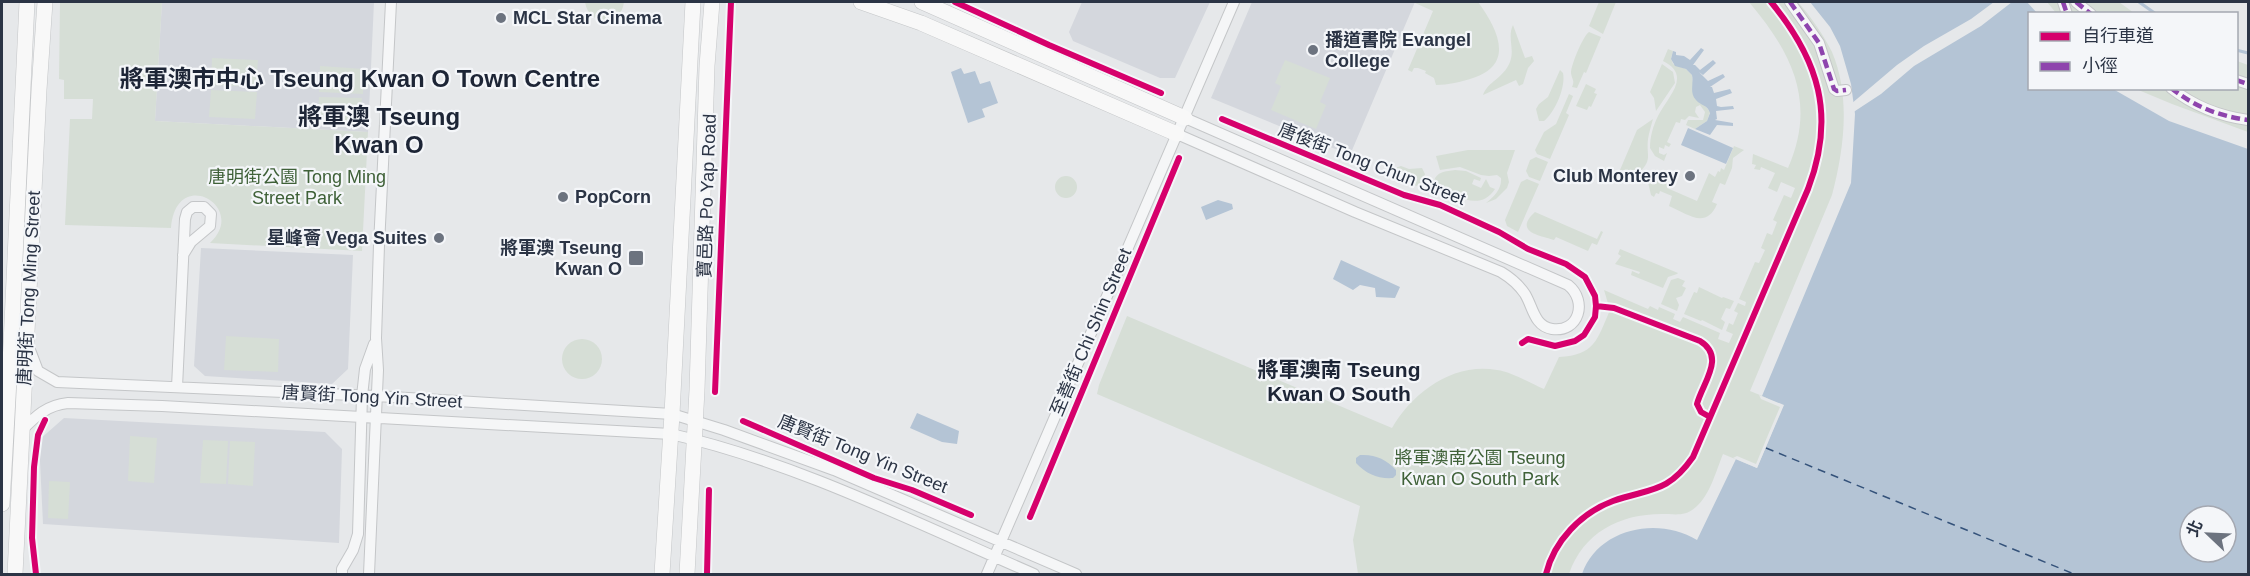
<svg xmlns="http://www.w3.org/2000/svg" width="2250" height="576" font-family="Helvetica,'Noto Sans TC',sans-serif">
  <rect width="100%" height="100%" fill="#e6e8ea"/>
  <path fill="#d4d7dd" d="M162 2H374L368 132 155 121Z
    M1082 2H1210L1175 78H1160L1073 41 1069 32Z
    M1252 2H1415L1350 155 1211 98Z
    M201 248 353 255 348 369 332 384 205 376 194 366Z
    M64 418 325 432 342 449 339 543 43 524 39 440Z"/>
  <path fill="#d6ded6" d="M60 2H162L155 121 368 132 362 251 210 243C249 207 176 165 171 228L65 225 70 119H92L93 99H64V80L59 79Z
    M585 2H624C621 27 589 27 585 2Z
    M1415 2H1478C1497 28 1516 64 1473 78 1461 82 1448 85 1436 85L1434 78 1425 73 1426 71 1418 68H1414L1412 72 1408 70 1433 11 1415 3Z
    M1599 2H1616L1603 34 1589 26Z
    M1749 2H1798C1811 17 1823 34 1832 52 1851 97 1844 149 1832 195L1750 391 1784 405 1757 468 1723 454C1716 471 1710 495 1696 507 1685 517 1675 514 1662 514 1619 514 1583 533 1569 574H1358L1353 540 1360 506 1097 394 1099 385 1127 316 1392 428C1412 393 1453 362 1497 370 1512 372 1530 383 1544 389L1559 357C1595 355 1597 340 1610 310L1604 290 1648 309 1650 306 1658 310 1659 307 1675 314 1673 319 1680 322 1683 317 1720 333 1718 339 1729 343 1733 334 1726 331 1729 323 1733 325 1738 313 1734 311 1738 303 1745 306 1746 302 1739 299 1755 262 1759 263 1765 250 1761 248 1767 233 1772 235 1777 222 1773 220 1784 195 1791 198 1795 188 1781 182 1777 192 1768 188 1775 173 1761 167 1760 170 1754 169 1756 165 1752 164 1753 154 1788 168C1817 102 1792 53 1749 2Z
    M2047 2H2119L2134 13H2056Z
    M1513 25 1525 58 1532 56 1534 61 1528 68 1523 84 1519 86 1516 80 1483 95C1488 81 1503 79 1510 62 1515 49 1507 37 1513 25Z
    M1589 32 1601 37 1586 73 1584 72 1577 88 1572 87C1575 80 1572 80 1571 73 1571 65 1583 36 1589 32Z
    M1668 49 1673 51 1671 58 1673 64 1686 69 1692 75 1695 98 1704 104 1710 112 1707 121 1695 129 1686 125 1688 120H1703L1705 112 1700 105 1696 107 1695 112 1699 118 1689 116 1685 120 1681 119 1680 123 1676 122 1667 142 1671 144 1669 147 1665 145 1664 149 1659 147V153L1664 155 1667 153 1664 161 1655 156 1650 148C1650 137 1653 126 1658 116 1667 97 1693 76 1663 61Z
    M212 58 258 60 256 87 211 85Z
    M1285 60 1330 78 1320 102 1326 105 1316 129 1271 110 1281 86 1275 83Z
    M2237 61 2248 65V132L2172 104 2136 89 2236 88Z
    M1662 64 1673 72 1675 83 1656 111 1654 98 1650 92Z
    M320 66 364 69 363 94 319 92Z
    M1560 70 1563 73C1566 87 1555 112 1544 121H1539L1536 109 1539 104 1548 97Z
    M1586 84 1596 89 1594 93 1597 94 1591 107 1589 106 1587 110 1576 106Z
    M211 90 257 92 255 119 209 117Z
    M1569 94 1573 96 1566 113 1569 115 1550 159 1537 154 1535 150 1544 132 1556 124Z
    M319 97 362 98 361 124 317 123Z
    M1653 119C1651 126 1649 133 1648 139 1646 156 1653 159 1639 173L1632 170H1620L1637 130Z
    M1734 146 1744 150 1733 158 1732 168 1725 185 1720 183 1712 202 1717 204C1706 230 1688 214 1669 206L1672 196 1660 191 1659 194 1656 193 1654 197 1651 195 1648 182 1644 175 1647 171 1670 180 1667 188 1697 201 1709 173 1715 177 1718 171 1720 172 1721 168 1724 170Z
    M1468 150H1515L1507 173 1509 182 1507 188 1496 199 1486 203C1494 197 1502 189 1501 178L1497 175 1489 176 1481 175 1460 167 1440 170 1436 156Z
    M1536 157 1548 162 1540 181 1529 177 1526 171 1530 160Z
    M1401 166 1409 169 1422 168 1425 174 1423 181 1417 186 1390 175 1395 168Z
    M1455 170 1466 171 1481 178 1480 181 1474 179 1472 184 1481 188 1486 179 1490 187 1495 189C1480 212 1457 196 1437 187L1434 181C1436 172 1446 171 1455 170Z
    M1055 187a11 11 0 1 1 22 0a11 11 0 1 1-22 0Z
    M1527 179 1539 184 1518 232 1507 226 1505 220 1521 182Z
    M1535 212 1597 239 1601 231 1603 232 1597 245 1592 243 1588 251 1556 237 1554 240C1543 236 1512 233 1535 212Z
    M1620 249 1678 273 1677 274 1668 277 1663 288 1631 275 1632 271 1639 274 1640 272 1615 264 1621 256 1618 254Z
    M1678 278 1685 281 1682 286 1686 288 1682 296 1676 298 1679 305 1677 311 1661 304 1671 280Z
    M1699 287 1722 298 1723 297 1734 301 1730 309 1726 308 1721 319 1725 322 1722 330 1702 320 1701 321 1684 314 1694 292 1697 293Z
    M226 336 279 339 278 372 224 370Z
    M562 359a20 20 0 1 1 40 0a20 20 0 1 1-40 0Z
    M130 436 157 438 154 483 128 481Z
    M203 440 228 441 226 484 200 483Z
    M230 441 255 442 253 486 228 484Z
    M49 481 70 482 68 519 48 518Z"/>
  <path fill="#b4c4d5" fill-rule="evenodd" d="M1810 2H2027L2037 13 2030 14V88L2113 89 2169 121 2248 149V574H1582C1598 528 1658 516 1697 540L1736 459 1757 468 1783 406 1762 396 1851 183 1855 114 1851 84 1840 46 1830 27ZM2190 516H2226V552H2190Z
    M1701 48 1704 50 1693 65H1695L1700 70 1713 60 1716 63 1703 75 1699 72 1708 81 1723 74 1725 77 1710 87H1712L1714 93 1730 89 1732 93 1716 99 1717 106 1721 107 1733 106 1734 109 1716 111 1717 119 1715 120 1733 123V126L1717 125 1710 135 1695 129 1707 121 1710 113C1707 104 1701 106 1696 100 1689 93 1694 83 1692 75L1686 69 1675 66 1671 59 1673 51 1676 52V55L1684 56 1690 60Z
    M961 68 964 74 975 71 980 84 990 81 998 103 982 109 985 117 968 123 951 72Z
    M1688 128 1733 148 1726 164 1681 145Z
    M1218 200 1232 204 1233 209 1206 220 1201 207Z
    M1341 260 1400 287 1395 298 1376 297 1375 288 1360 285 1353 290 1333 279Z
    M917 413 959 431 957 444 942 442 910 428Z
    M1360 455C1375 454 1386 459 1396 470V475L1393 478C1378 479 1366 474 1356 463V458Z"/>
  <path fill="#e6e8ea" d="M1994 2H2012L1981 26 1914 66 1881 94 1852 113 1851 104 1897 65 1924 46 1971 19Z
    M1759 395 1784 405 1757 468 1733 458 1737 456 1756 464 1768 435 1780 407 1761 399Z"/>
  <g fill="none" stroke-linecap="round" stroke-linejoin="round">
    <path stroke="#b4c4d5" stroke-width="3" d="M2139 2 2156 14
      M2236 50 2248 53"/>
    <path stroke="#34527a" stroke-width="1.5" stroke-dasharray="8 6" stroke-linecap="butt" d="M1766 448 2074 574"/>
    <g stroke="#c4c6c8" stroke-width="12">
      <path id="street" d="M1790 2 1819 43 1834 89 1837 91 1846 90
        M2063 2 2067 14
        M2076 2 2091 14
        M2236 80 2248 84
        M2171 88C2195 107 2219 116 2248 120
        M1177 134 1355 212 1501 272C1511 278 1519 285 1525 294 1533 307 1534 326 1552 329 1579 333 1588 301 1568 285L1185 118
        M30 350 38 371 57 382 376 396 672 414 724 430 834 470 1076 574
        M177 387 185 219 187 212 193 207H204L211 214 210 226 191 242 183 255
        M22 430C36 416 47 405 68 403L162 406 671 434C795 462 918 524 1034 574
        M342 574V569L353 550 358 534 362 396 365 369 374 344
        M369 574 378 370 376 338 379 245 391 2
        M987 574 1234 2"/>
    </g>
    <g stroke="#c4c6c8" stroke-width="16">
      <path id="secondary" d="M861 2 921 23 1177 134
        M922 2 1185 118
        M2 504 11 344 27 2
        M15 574 39 90 45 2
        M662 574 672 414 693 2
        M687 574 697 390 707 66 712 2"/>
    </g>
    <use href="#street" stroke="#f5f6f7" stroke-width="10"/>
    <use href="#secondary" stroke="#f8f8f8" stroke-width="15"/>
    <path stroke="#8e44ad" stroke-width="4.5" stroke-dasharray="9 4.5" stroke-linecap="butt" d="M1790 2 1819 43 1834 89 1837 91 1846 90
      M2063 2 2067 14
      M2076 2 2091 14
      M2236 80 2248 84
      M2171 88C2195 107 2219 116 2248 120"/>
    <g stroke="#f4f6f9" stroke-width="10">
      <path id="cycleway" d="M955 2 1049 45 1161 93
        M1222 119 1404 195 1440 205 1499 232 1528 249 1566 264 1585 277 1595 296 1596 306 1595 317 1584 335 1575 341 1555 346 1528 339 1522 343
        M1596 306 1614 308 1700 341C1726 357 1703 382 1697 404L1701 412 1710 417
        M715 392 731 2
        M743 421 874 478 912 490 971 515
        M1030 517 1179 158
        M36 574 32 538 34 467 38 435 45 420
        M707 574 709 490
        M1546 574C1554 541 1581 513 1613 501 1650 488 1667 494 1693 457L1808 189C1836 116 1819 60 1771 2"/>
    </g>
    <use href="#cycleway" stroke="#d6006c" stroke-width="6"/>
  </g>
  <g fill="#6c737f" stroke="#f4f6f9" stroke-width="2">
    <circle cx="501" cy="18" r="6"/>
    <circle cx="1313" cy="50" r="6"/>
    <circle cx="1690" cy="176" r="6"/>
    <circle cx="563" cy="197" r="6"/>
    <circle cx="439" cy="238" r="6"/>
    <rect x="628" y="250" width="16" height="16" rx="3"/>
  </g>
  <g text-anchor="middle" dominant-baseline="central" stroke-width="4.5" stroke-linejoin="round" paint-order="stroke">
    <g font-size="18" font-weight="bold" fill="#2b3445" stroke="#f4f6f9" text-anchor="start">
      <text x="513" y="18">MCL Star Cinema</text>
      <text x="1325" y="40">播道書院 Evangel<tspan x="1325" dy="21">College</tspan></text>
      <text x="1678" y="176" text-anchor="end">Club Monterey</text>
      <text x="575" y="197">PopCorn</text>
      <text x="427" y="238" text-anchor="end">星峰薈 Vega Suites</text>
      <text x="622" y="248" text-anchor="end">將軍澳 Tseung<tspan x="622" dy="21">Kwan O</tspan></text>
    </g>
    <g font-size="18" fill="#2b3445" stroke="#f4f6f9">
      <text transform="translate(1372 164) rotate(21)">唐俊街 Tong Chun Street</text>
      <text transform="translate(707 196) rotate(-88)">寶邑路 Po Yap Road</text>
      <text transform="translate(29 288) rotate(-87)">唐明街 Tong Ming Street</text>
      <text transform="translate(1091 332) rotate(-67)">至善街 Chi Shin Street</text>
      <text transform="translate(372 397) rotate(3)">唐賢街 Tong Yin Street</text>
      <text transform="translate(863 454) rotate(22)">唐賢街 Tong Yin Street</text>
    </g>
    <g font-size="18" fill="#3f6138" stroke="#f4f6f9">
      <text x="297" y="177">唐明街公園 Tong Ming<tspan x="297" dy="21">Street Park</tspan></text>
      <text x="1480" y="458">將軍澳南公園 Tseung<tspan x="1480" dy="21">Kwan O South Park</tspan></text>
    </g>
    <g font-size="21" font-weight="bold" fill="#1d2536" stroke="#f4f6f9">
      <text x="1339" y="369">將軍澳南 Tseung<tspan x="1339" dy="24">Kwan O South</tspan></text>
    </g>
    <g font-size="24" font-weight="bold" fill="#1d2536" stroke="#f4f6f9">
      <text x="360" y="78">將軍澳市中心 Tseung Kwan O Town Centre</text>
      <text x="379" y="116">將軍澳 Tseung<tspan x="379" dy="28">Kwan O</tspan></text>
    </g>
  </g>
  <rect width="2250" height="576" fill="none" stroke="#2b3445" stroke-width="6"/>
  <rect x="2028" y="12" width="210" height="78" fill="#f4f6f9" stroke="#a4a8b1" stroke-width="1.5"/>
  <rect x="2040" y="32" width="30" height="9" fill="#d6006c" stroke="#a4a8b1" stroke-width="1.5"/>
  <text x="2082" y="42" font-size="18" fill="#2b3445">自行車道</text>
  <rect x="2040" y="62" width="30" height="9" fill="#8e44ad" stroke="#a4a8b1" stroke-width="1.5"/>
  <text x="2082" y="72" font-size="18" fill="#2b3445">小徑</text>
  <g transform="translate(2208 534) rotate(293)"><circle r="28" fill="#f4f6f9" stroke="#a4a8b1" stroke-width="1.5"/>
  <path d="M0-4.5L10 22L0 15L-10 22Z" fill="#6c737f"/>
  <text y="-9" font-size="16" font-weight="bold" text-anchor="middle" fill="#2b3445">北</text>
  </g>
</svg>
